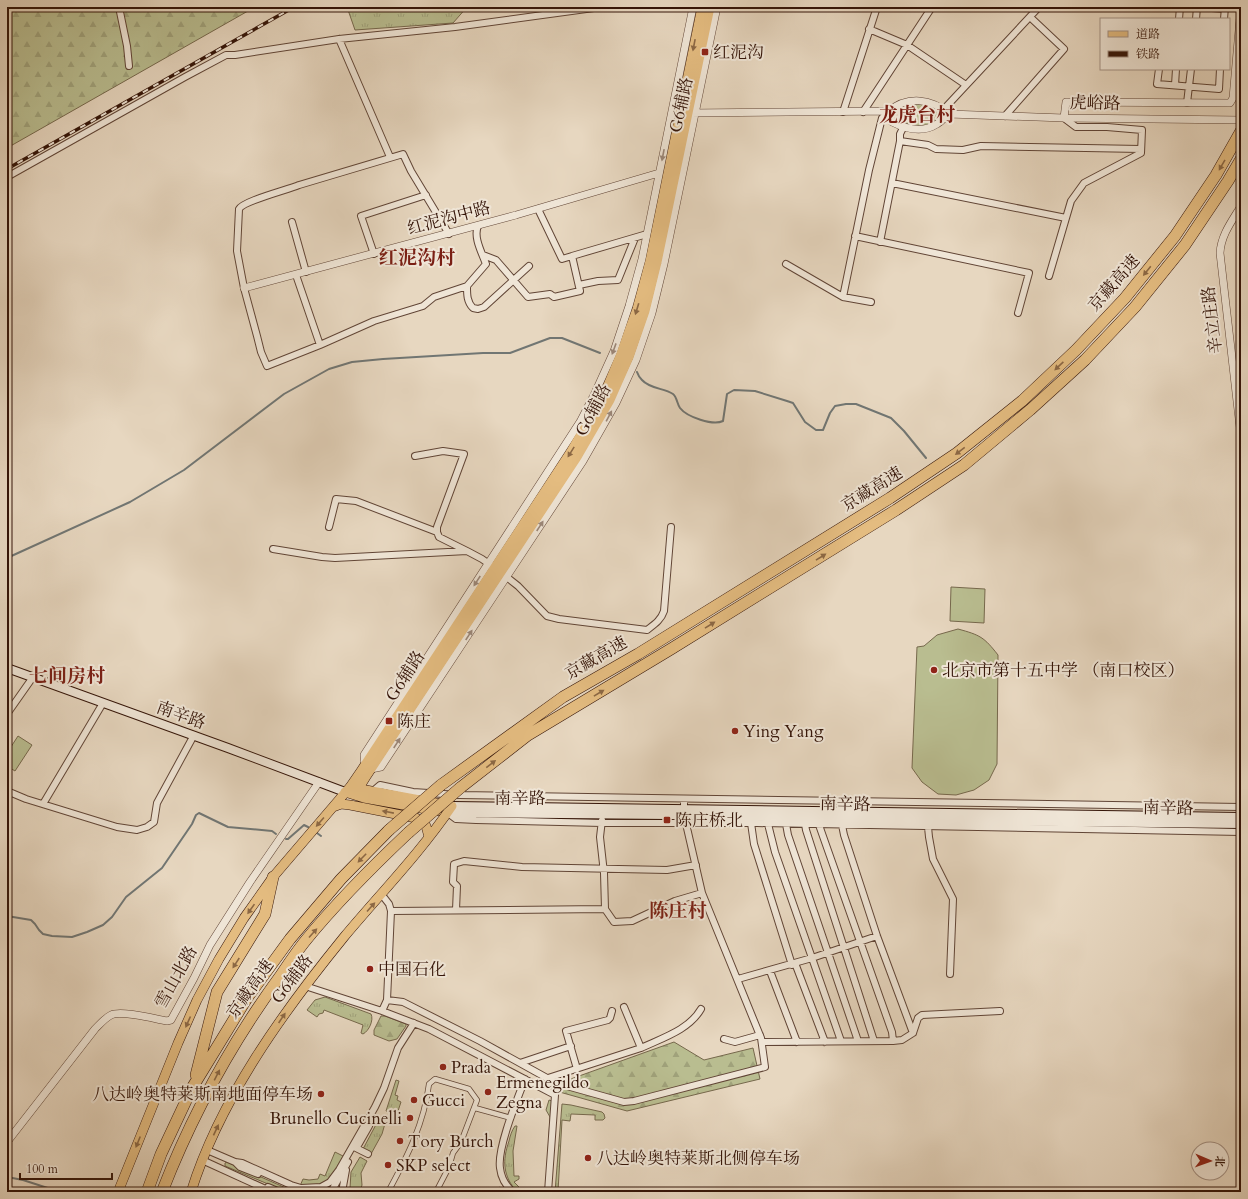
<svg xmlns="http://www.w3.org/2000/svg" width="1248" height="1199" font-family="Cardo,'Noto Serif SC',serif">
  <defs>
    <pattern id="grass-tufts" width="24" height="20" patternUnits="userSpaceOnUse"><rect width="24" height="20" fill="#b9bd90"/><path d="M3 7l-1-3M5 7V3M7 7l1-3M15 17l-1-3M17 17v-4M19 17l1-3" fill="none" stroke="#a0a27b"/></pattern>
    <pattern id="forest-firs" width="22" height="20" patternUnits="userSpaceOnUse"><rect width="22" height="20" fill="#b9bd90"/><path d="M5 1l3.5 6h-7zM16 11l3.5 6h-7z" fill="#a0a27b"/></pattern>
  </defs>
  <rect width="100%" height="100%" fill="#e7d7c0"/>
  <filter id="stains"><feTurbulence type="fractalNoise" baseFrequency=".005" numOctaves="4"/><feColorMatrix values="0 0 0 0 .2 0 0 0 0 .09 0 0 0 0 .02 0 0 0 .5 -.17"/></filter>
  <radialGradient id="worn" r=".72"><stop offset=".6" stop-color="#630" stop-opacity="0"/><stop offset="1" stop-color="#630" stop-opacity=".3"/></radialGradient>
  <path fill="url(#grass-tufts)" stroke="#76684c" d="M347 7H467L453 23 355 30Z
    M325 997 371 1014C374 1020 369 1031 363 1034L361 1033 363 1025 324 1010 323 1013 319 1014 317 1017 307 1010 315 1000Z
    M396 1080 399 1081 395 1095 398 1096 397 1100 401 1102 397 1114 386 1111Z
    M549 1100 552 1101 546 1192H541L546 1188 550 1117 546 1110Z
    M562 1104 571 1105 602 1112 604 1114 605 1118 603 1120H595V1115L571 1114 570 1121 562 1120 558 1192H555Z
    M380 1117 386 1120 382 1134 371 1154 363 1149Z
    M515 1126H517L513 1151 514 1176H519V1179L514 1182 524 1192H517C503 1176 502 1161 509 1141 510 1136 512 1130 515 1126Z
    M335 1152 345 1157 330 1179 316 1186H300L303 1179 309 1180 318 1179 320 1174 325 1176Z
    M360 1157 367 1161 361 1173 362 1185 360 1192H348L350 1188 351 1172Z
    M227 1162 295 1192H287L225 1166V1163Z"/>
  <path fill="url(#forest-firs)" stroke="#76684c" d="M7 7H255L7 148Z
    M381 1016H385L406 1024V1026L397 1039 389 1041 374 1035V1030Z
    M674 1042 704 1060 753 1048 760 1079 627 1111 556 1091 549 1088 554 1085Z"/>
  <path fill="#b9bd90" stroke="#76684c" d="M914 104C923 104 934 105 938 114 935 130 911 128 901 120V112L907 106Z
    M951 587 985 589 984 623 950 621Z
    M958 629C980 635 984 637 998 655L997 764 989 780 974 790 956 795 938 794 922 782 912 768 917 647 924 646 937 635Z
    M18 736 32 745 15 771 7 766V753Z"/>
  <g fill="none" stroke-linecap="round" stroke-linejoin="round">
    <path stroke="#717673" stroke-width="2" d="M637 372C638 375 640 378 642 380 650 389 664 388 673 394 677 397 677 404 680 408 687 417 713 426 723 421L727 394 734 390 755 391 787 401 793 403 805 422 816 430H823L830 413 835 406 846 404H856L891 418 904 431 926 458
      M7 558 130 502 184 470 284 394 329 369 352 362 383 359 483 353H510L550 338H562L600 353
      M317 833 321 836
      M286 839H288L304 825 308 827
      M7 916 31 920 35 924 39 930 43 934 52 936 72 937 87 932 103 925 112 917 126 897 162 868 192 824 196 815 199 813 228 827 272 831 276 834
      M7 1177 23 1180 60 1192"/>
    <g stroke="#614536" stroke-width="6">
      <path id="pedestrian" d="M475 1108 511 1118
        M388 1192C407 1157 424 1124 429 1084L435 1079 469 1089 477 1100 461 1142 453 1153 449 1167 436 1192
        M499 1192 500 1190"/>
    </g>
    <g stroke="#614536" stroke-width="8">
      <path id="minor" d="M119 7 127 46 129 66
        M1199 7 1225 9
        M1179 19 1180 7
        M1196 19 1197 7
        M1224 19 1225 7
        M869 29 907 45 966 85
        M339 39 390 157
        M1159 69 1157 84 1219 89 1220 69
        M1175 85 1176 69
        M1187 103 1191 69
        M944 109 1039 7
        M843 112 877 7
        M863 112 932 7
        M1005 116 1064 49 1030 17
        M903 128 900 134V141L928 145 936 149 963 150 981 146 1141 149
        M7 177 185 77 226 55H235L339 39 455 27 601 7
        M892 183 1066 218
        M538 209 562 259 572 256
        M292 222 306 272
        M855 236 1029 273 1018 313
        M880 242 900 141
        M374 254 361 216 426 195
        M483 255 496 260 528 297 550 294 554 297 580 291 572 256 647 234
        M786 264 843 297
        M296 275 320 345 374 321 423 306 434 297 467 286 486 264C482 253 473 237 478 226
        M1049 276 1071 201 1084 183 1141 153 1142 130 1107 127H1076L1064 118
        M579 285 598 281 618 280 635 238
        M467 286C467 295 467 302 473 308L478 309 484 307 529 266
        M871 302 843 297 869 170 882 118 889 111
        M320 345 267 366 261 352 257 336 244 288 237 251 239 209C243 201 287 190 299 185L403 154 411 171 449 234
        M415 456 443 451 464 454 437 527V532L439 537 467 551
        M329 527 336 499 356 501 437 532
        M273 549 322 557 335 558 467 551 482 559 492 566
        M504 575 518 586 547 616 559 619 647 630C655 624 661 620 664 611L671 527
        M7 714 33 677
        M7 791 26 799 117 827 137 830 147 827 154 822 157 803 194 735
        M373 791 380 785 413 792 459 795 1241 807
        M43 804 103 703
        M448 813 456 819 476 820 602 823H757L1241 832
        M602 820 600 837 604 873 605 909
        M751 823 754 844 792 965
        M768 824 775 852 841 1041
        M786 824 788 835 858 1041
        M805 824 806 830 874 1041
        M819 825 892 1032 893 1041
        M842 825 844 835 877 936 913 1033
        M928 827 929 837 933 859 953 899 950 974
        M382 895 389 904 391 911 387 1000 382 1011
        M456 910 457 886 453 882 454 864 464 861 522 867 667 870 696 865
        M391 911 605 909 614 922 632 921 675 901 702 893
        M795 963 825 1042
        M770 971 797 1042
        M738 979 812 958 877 936
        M305 986 382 1011 429 1029 555 1095 548 1192
        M387 1000 403 1002 480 1041 556 1083 624 1102 634 1101 765 1067 761 1038 702 893 684 815V799
        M624 1007 641 1048C662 1038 689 1030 701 1009
        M724 1039 735 1042 760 1035
        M762 1042 893 1041 902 1040 913 1033 918 1018 922 1015 1000 1011
        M520 1063 571 1046
        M577 1069 566 1031 608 1020 610 1018 612 1011
        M548 1078 641 1048
        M354 1147 368 1154
        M357 1147 369 1126
        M207 1150 235 1162 242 1163 291 1185 301 1188 321 1187 330 1182 339 1170 375 1107 384 1088 398 1048 414 1023
        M202 1160 272 1192
        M235 1162 240 1167 258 1174
        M268 1187 280 1192
        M331 1192 348 1162
        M342 1192 346 1170
        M513 1192C506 1186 501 1177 500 1168 497 1148 517 1100 525 1079"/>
    </g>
    <g stroke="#614536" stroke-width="8">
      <path id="tertiary" d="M690 113 889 111C907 96 931 98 949 114 945 117 942 121 937 124 923 133 906 129 892 122L889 111
        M949 114 1064 118 1241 120
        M1064 118 1066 102 1230 103 1233 98 1241 7
        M1241 206C1232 221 1221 235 1220 253L1241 436
        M244 288 516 215 659 173
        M365 766 364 755 580 422 595 393 614 351 629 306 642 259 693 7
        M371 769 381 767 583 461 616 403 636 360 652 313 664 264 717 7
        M7 1142 95 1029C100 1024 105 1018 111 1015 121 1010 155 1019 167 1021L171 1020 194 978 210 945 250 882 319 782"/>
    </g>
    <g stroke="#341408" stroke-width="10">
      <path id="secondary" d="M7 668 228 748 345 792
        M452 806 1241 817
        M448 813 668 815 968 821 1241 824"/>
    </g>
    <g stroke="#341408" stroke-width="10">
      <path id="primary" d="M345 792 359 788 367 775 577 457 610 400 629 357 645 311 657 262 710 7
        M345 792 364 798 437 811
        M333 807 341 804 350 805 416 818 426 826 429 837
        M118 1192 178 1043 197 1000 219 959 244 918 273 877 350 787 361 771 570 453 603 397 621 354 629 331 637 309 650 261 702 7
        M191 1192C220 1099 283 1012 344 937 380 894 420 853 452 806L355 788"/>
    </g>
    <g stroke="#341408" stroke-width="12">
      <path id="motorway" d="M441 785 563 697 638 654 890 498 957 453 1022 401 1076 350 1125 298 1175 236 1216 175 1241 131
        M460 788 528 735 671 649 896 510 964 465 1030 410 1085 360 1135 307 1185 245 1228 181 1241 159
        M196 1075 217 992 265 914 273 877
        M147 1192 161 1154 192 1088 247 998 290 939 341 879 389 830
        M162 1192C192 1115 232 1042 281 975 289 963 297 951 306 940 337 902 372 867 408 833"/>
    </g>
    <use href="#pedestrian" stroke="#efe5d6" stroke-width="4.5"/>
    <use href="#minor" stroke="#efe5d6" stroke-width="6"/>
    <use href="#tertiary" stroke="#efe5d6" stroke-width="7"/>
    <use href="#secondary" stroke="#efe5d6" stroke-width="8"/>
    <use href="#primary" stroke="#e4bc80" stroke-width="9"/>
    <use href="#motorway" stroke="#e4bc80" stroke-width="11"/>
    <g stroke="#341408" stroke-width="3.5">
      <path id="rail" d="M7 169 294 7"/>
    </g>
    <use href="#rail" stroke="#efe5d6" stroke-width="2" stroke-dasharray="6" stroke-linecap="butt"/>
    <g stroke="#341408" stroke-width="12" stroke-linecap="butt">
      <path id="motorway-bridge" d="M389 830 441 785
        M408 833 460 788"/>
    </g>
    <use href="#motorway-bridge" stroke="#e4bc80" stroke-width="11"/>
  </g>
  <defs><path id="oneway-solid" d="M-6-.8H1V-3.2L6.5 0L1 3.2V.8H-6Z"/></defs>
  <g fill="#8c6844">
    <use href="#oneway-solid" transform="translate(694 45) rotate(101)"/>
    <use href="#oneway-solid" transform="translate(1222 165) rotate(120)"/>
    <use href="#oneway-solid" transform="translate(1147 271) rotate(129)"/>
    <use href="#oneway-solid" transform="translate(637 309) rotate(107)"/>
    <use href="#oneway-solid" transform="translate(1059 366) rotate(137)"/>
    <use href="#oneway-solid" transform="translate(960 451) rotate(142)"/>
    <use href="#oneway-solid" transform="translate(571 452) rotate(122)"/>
    <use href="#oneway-solid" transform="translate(821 557) rotate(-32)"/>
    <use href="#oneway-solid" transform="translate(710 625) rotate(-32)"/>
    <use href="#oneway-solid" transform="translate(599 693) rotate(-31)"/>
    <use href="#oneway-solid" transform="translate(491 764) rotate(-38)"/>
    <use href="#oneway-solid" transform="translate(388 812) rotate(-169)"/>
    <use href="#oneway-solid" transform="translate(320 822) rotate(131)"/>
    <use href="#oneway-solid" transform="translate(362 858) rotate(134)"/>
    <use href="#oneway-solid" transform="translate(371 907) rotate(-48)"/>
    <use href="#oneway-solid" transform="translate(251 909) rotate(125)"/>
    <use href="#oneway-solid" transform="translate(313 933) rotate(-48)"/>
    <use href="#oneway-solid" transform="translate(236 963) rotate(123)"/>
    <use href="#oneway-solid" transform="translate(282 1018) rotate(-56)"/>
    <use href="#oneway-solid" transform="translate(188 1022) rotate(114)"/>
    <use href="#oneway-solid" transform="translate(217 1075) rotate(-63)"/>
    <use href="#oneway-solid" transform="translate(216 1130) rotate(-65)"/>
    <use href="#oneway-solid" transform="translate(138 1142) rotate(112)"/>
  </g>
  <g fill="#9b8779">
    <use href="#oneway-solid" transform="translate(663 155) rotate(101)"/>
    <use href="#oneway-solid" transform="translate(614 349) rotate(110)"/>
    <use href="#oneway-solid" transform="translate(609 416) rotate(-62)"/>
    <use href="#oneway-solid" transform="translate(540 526) rotate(-57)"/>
    <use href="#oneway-solid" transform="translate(477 581) rotate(123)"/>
    <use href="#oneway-solid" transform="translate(469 635) rotate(-57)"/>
    <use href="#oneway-solid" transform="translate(397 743) rotate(-57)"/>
  </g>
  <g fill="#8f2418" stroke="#efe5d6" stroke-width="1.5">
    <rect x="701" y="48" width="8" height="8" rx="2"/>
    <circle cx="934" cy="670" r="4"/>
    <rect x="385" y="717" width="8" height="8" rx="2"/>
    <circle cx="735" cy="731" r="4"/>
    <rect x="663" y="816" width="8" height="8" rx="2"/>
    <circle cx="370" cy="969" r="4"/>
    <circle cx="443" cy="1067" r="4"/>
    <circle cx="488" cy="1092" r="4"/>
    <circle cx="321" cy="1094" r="4"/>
    <circle cx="414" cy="1100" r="4"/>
    <circle cx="410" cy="1118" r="4"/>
    <circle cx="400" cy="1141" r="4"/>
    <circle cx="588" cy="1158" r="4"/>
    <circle cx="388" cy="1165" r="4"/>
  </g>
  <g text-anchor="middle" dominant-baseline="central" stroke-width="4" stroke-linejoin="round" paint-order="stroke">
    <g font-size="17" fill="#341408" stroke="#efe5d6" text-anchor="start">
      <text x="713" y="52">红泥沟</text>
      <text x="942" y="670">北京市第十五中学 （南口校区）</text>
      <text x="397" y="721">陈庄</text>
      <text x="743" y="731">Ying Yang</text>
      <text x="675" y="820">陈庄桥北</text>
      <text x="378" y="969">中国石化</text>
      <text x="451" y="1067">Prada</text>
      <text x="496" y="1082">Ermenegildo<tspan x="496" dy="20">Zegna</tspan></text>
      <text x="313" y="1094" text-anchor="end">八达岭奥特莱斯南地面停车场</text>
      <text x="422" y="1100">Gucci</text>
      <text x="402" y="1118" text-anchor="end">Brunello Cucinelli</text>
      <text x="408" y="1141">Tory Burch</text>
      <text x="596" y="1158">八达岭奥特莱斯北侧停车场</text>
      <text x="396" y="1165">SKP select</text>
    </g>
    <g font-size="17" fill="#341408" stroke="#efe5d6">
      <text transform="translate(1095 103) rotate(1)">虎峪路</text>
      <text transform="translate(681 105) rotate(-78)">G6辅路</text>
      <text transform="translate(449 218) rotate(-15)">红泥沟中路</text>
      <text transform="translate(1114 283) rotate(-49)">京藏高速</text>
      <text transform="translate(1212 320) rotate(-97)">辛立庄路</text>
      <text transform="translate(593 410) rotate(-62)">G6辅路</text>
      <text transform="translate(872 489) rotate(-32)">京藏高速</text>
      <text transform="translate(596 658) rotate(-30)">京藏高速</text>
      <text transform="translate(405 676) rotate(-57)">G6辅路</text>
      <text transform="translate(181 715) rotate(20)">南辛路</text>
      <text x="520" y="798">南辛路</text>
      <text transform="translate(845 804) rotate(1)">南辛路</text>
      <text transform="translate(1168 808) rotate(1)">南辛路</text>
      <text transform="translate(176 977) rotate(-61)">雪山北路</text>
      <text transform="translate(292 979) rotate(-53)">G6辅路</text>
      <text transform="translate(250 989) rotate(-55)">京藏高速</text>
    </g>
    <g font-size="19" font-weight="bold" fill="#7a1f14" stroke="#efe5d6">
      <text x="917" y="115">龙虎台村</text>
      <text x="417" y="258">红泥沟村</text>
      <text x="67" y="676">七间房村</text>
      <text x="678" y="911">陈庄村</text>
    </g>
  </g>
  <rect width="1248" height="1199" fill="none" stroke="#e7d7c0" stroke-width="24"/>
  <rect x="8" y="8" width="1232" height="1183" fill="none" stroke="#341408" stroke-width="2"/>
  <rect x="12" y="12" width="1224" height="1175" fill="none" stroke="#341408"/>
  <rect x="1100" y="18" width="130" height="52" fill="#efe5d6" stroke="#a49184"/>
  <rect x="1108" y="31" width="20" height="6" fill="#e4bc80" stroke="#a49184"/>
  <text x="1136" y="38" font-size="12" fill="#341408">道路</text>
  <rect x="1108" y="51" width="20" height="6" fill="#341408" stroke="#a49184"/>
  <text x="1136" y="58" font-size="12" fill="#341408">铁路</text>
  <g transform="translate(1210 1161) rotate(92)"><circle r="19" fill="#efe5d6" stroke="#a49184"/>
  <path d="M0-3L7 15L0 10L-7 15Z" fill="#8f2418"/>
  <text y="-6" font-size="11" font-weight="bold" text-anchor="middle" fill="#341408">北</text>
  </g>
  <path d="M20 1173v6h92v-6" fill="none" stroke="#341408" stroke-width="2"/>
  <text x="26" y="1173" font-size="12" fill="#341408" stroke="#efe5d6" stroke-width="3" paint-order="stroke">100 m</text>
  <rect width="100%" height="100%" filter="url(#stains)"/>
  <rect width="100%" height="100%" fill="url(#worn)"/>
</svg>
